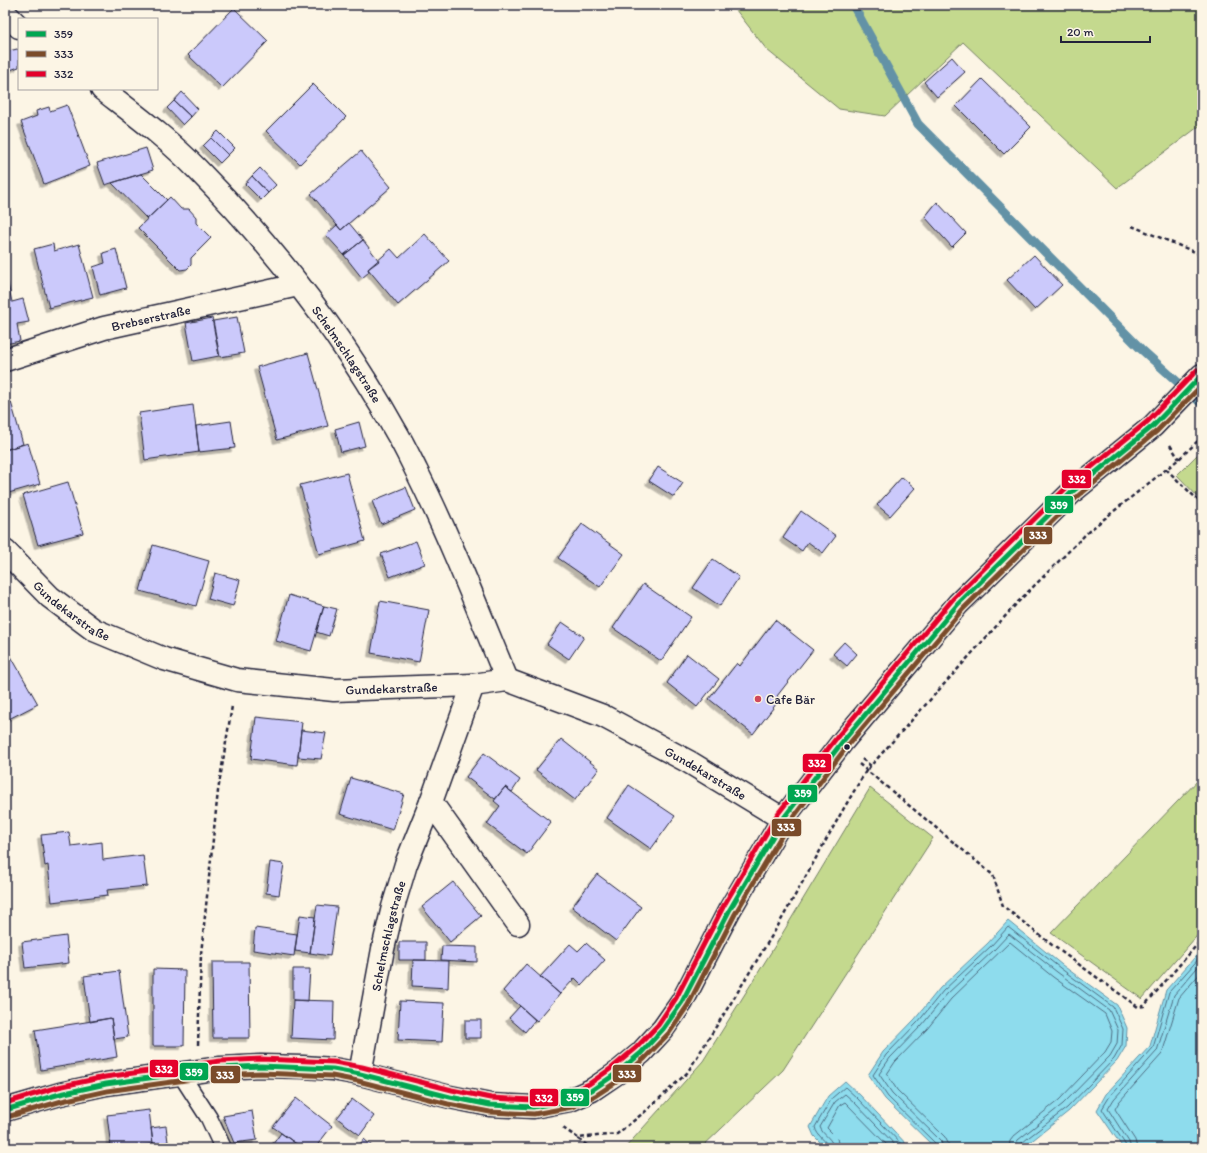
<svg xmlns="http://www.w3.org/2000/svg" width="1207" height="1153" font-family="Itim,sans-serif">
  <defs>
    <filter id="shadow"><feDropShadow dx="-3.5" dy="3.5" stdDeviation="0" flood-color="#0004"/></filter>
  </defs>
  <rect width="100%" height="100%" fill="#fcf5e5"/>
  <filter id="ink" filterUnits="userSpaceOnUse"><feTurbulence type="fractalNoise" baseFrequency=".025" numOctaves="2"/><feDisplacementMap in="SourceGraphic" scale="8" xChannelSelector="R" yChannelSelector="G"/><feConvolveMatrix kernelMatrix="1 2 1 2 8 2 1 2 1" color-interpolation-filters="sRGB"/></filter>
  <g filter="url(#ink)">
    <path fill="#c4d98e" stroke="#737e64" d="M732 5H1202V124L1117 188 963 42 885 116 839 109 767 50Z
      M1202 450V501L1177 475Z
      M1202 776V930L1142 999 1051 933Z
      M870 788 933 838 783 1070 701 1148H625L703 1061 773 949Z"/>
    <path fill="#8edced" stroke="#6392a6" d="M1008 921 1062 965 1117 1005 1127 1028 1126 1046 1117 1061 1069 1111 1023 1148H935L885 1099 868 1075 883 1052 915 1019 940 988 988 943Z
      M1202 949V1148H1123L1097 1110 1106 1094 1150 1046 1166 990Z
      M845 1081 860 1095 910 1148H826L814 1136 810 1127 828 1096Z"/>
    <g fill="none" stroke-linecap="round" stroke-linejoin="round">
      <path stroke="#4d6c82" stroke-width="1" d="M828 1148C827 1140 817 1137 815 1127L832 1098 845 1087 857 1098 905 1148
        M833 1148C833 1138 823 1136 820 1127L835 1102 845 1094 854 1102 898 1148
        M839 1148 837 1138 827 1128 840 1105 845 1102 890 1148
        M938 1148 936 1144 888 1097 873 1075 886 1055 918 1022 943 991 991 946 1008 927 1060 968 1113 1007 1123 1029 1122 1045 1114 1059 1067 1108 1029 1137 1021 1144 1020 1148
        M943 1148 941 1141 892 1093 879 1074 890 1058 922 1025 947 994 994 950 1009 934 1057 972 1109 1010 1118 1030 1117 1044 1110 1056 1063 1104 1018 1140 1016 1143 1015 1148
        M949 1148 948 1143 945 1137 897 1090 887 1074 895 1062 927 1029 951 999 1010 942 1053 977 1105 1014 1112 1031 1111 1042 1105 1052 1059 1100 1014 1136 1010 1141 1009 1148
        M1126 1148 1125 1144 1102 1109 1110 1096 1153 1048 1169 992 1202 955
        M1131 1148 1129 1142 1108 1109 1114 1099 1157 1051 1174 995 1202 962
        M1137 1148 1135 1140 1115 1109 1119 1102 1162 1054 1179 998 1202 971"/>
      <path stroke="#6392a6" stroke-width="9" d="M853 5 918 124 1141 349 1202 404"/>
    </g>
    <path fill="#cbc9fb" stroke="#22223b" filter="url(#shadow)" d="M234 8 268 41 222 88 188 55Z
      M17 49 19 50V67L7 71 5 64V52Z
      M952 57 965 72 937 97 924 82Z
      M982 79 1031 127 1004 154 956 106Z
      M313 84 346 117 300 164 266 131Z
      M182 92 198 109 191 117 174 101Z
      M174 101 191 117 183 125 167 108Z
      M67 105 90 166 44 184 21 122 37 116 36 111 49 107 50 111Z
      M218 131 235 148 228 155 211 138Z
      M211 138 228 155 220 163 203 146Z
      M146 148 153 170 105 185 97 163Z
      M361 151 391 187 341 230 311 194Z
      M260 168 276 185 268 193 252 176Z
      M141 174 167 200 147 219 112 183Z
      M252 176 268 193 261 200 245 184Z
      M170 197 181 209H189L196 217V223L211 238 191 258V265L187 269 180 270 138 228Z
      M937 202 966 233 952 247 925 217Z
      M349 223 363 240 344 255 326 235 337 225 341 230Z
      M425 234 449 261 398 305 368 269 391 249 399 258Z
      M363 240 379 261 368 269 369 272 362 278 344 255Z
      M53 244 54 251 79 244 93 297 49 308 34 249Z
      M116 249 126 288 100 295 93 267 105 263 103 253Z
      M1034 255 1062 285 1035 310 1007 280Z
      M5 270 12 302 23 299 29 322 17 324 20 341 5 344Z
      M237 317 244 353 220 357 213 321Z
      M212 318 219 356 193 361 186 323Z
      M308 353 328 426 277 440 257 367Z
      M11 402 23 444 5 450V404Z
      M193 405 199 452 145 460 139 413Z
      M231 421 235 448 199 452 196 426Z
      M359 422 365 446 341 452 335 429Z
      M28 443 40 484 5 494V477L8 476 5 465V450Z
      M658 467 683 483 674 497 649 481Z
      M347 473 365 541 319 554 300 485Z
      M902 477 915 488 890 516 877 505Z
      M68 482 83 533 38 545 23 495Z
      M406 487 415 510 381 524 372 501Z
      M801 511 836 536 823 553 808 542 802 551 783 538Z
      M582 524 624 554 600 587 558 558Z
      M416 541 425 564 390 577 381 554Z
      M153 545 209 561 196 606 140 591Z
      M713 559 739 577 720 606 693 588Z
      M215 573 240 580 233 606 208 599Z
      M643 584 691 617 661 661 613 628Z
      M289 595 324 606 311 651 276 641Z
      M380 601 429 610 419 662 371 653Z
      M324 606 337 609 329 636 316 632Z
      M775 620 813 650 777 696 780 699 753 734 709 699 737 663 740 666Z
      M562 622 584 637 569 659 547 644Z
      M844 642 857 654 847 666 833 654Z
      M8 651 38 704 5 721V653Z
      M687 654 719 679 697 707 667 683Z
      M256 717 302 722 297 765 251 759Z
      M301 730 326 733 321 759 298 757Z
      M561 739 599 769 575 800 536 770Z
      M484 753 520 780 512 792 505 787 495 799 466 777Z
      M351 778 404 794 393 830 340 814Z
      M629 785 675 816 651 849 607 818Z
      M505 787 551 822 527 854 487 824 500 806 494 801Z
      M69 832 71 846 102 842 103 860 143 855 147 886 107 890 108 895 52 902 48 865 45 866 41 835Z
      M270 862 284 864 279 895 266 893Z
      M597 874 641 907 616 941 572 907Z
      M453 882 481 916 450 942 422 907Z
      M317 905 337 907 330 956 310 953Z
      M300 915 315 917 310 953 295 951Z
      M255 928 297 934 294 956 253 950Z
      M66 936 69 963 25 968 22 942Z
      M399 942H426V960H399Z
      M586 943 605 960 582 985 575 978 560 994 540 977 570 944 578 951Z
      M442 946 477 947V962L441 960Z
      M413 960 449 961 448 988 412 986Z
      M212 962H249L250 1038H213Z
      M526 964 560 994 537 1021 503 991Z
      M153 969 185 970 184 1046H153Z
      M293 969H310L308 1001 293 1000Z
      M119 971 128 1037 114 1039 111 1018 90 1022 84 976Z
      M293 1000 334 1001 333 1040 291 1038Z
      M400 1001 444 1003 442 1042 398 1040Z
      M520 1006 535 1020 525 1032 509 1018Z
      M111 1018 117 1057 41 1070 35 1030Z
      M465 1020H481V1038H465Z
      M296 1098 332 1126 315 1148H302L273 1127Z
      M352 1099 374 1116 360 1135 337 1118Z
      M149 1110 153 1144 123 1148H111L107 1115Z
      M252 1111 257 1140 234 1143 223 1116Z
      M166 1126 168 1142 153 1144 151 1128Z
      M281 1133 302 1148H270Z
      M364 1139 374 1148H357Z"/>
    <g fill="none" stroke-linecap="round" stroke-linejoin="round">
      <g stroke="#22223b" stroke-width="19">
        <path id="lane" d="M180 1073 209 1118 223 1148"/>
      </g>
      <g stroke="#22223b" stroke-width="25">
        <g id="street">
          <path d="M5 13 19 27"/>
          <path id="s1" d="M102 89C134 114 168 139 197 169 273 246 342 335 395 430 403 443 410 458 417 472 451 540 478 610 507 680"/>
          <path id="s2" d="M5 360 104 328 298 285"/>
          <path id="s3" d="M5 551 50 597 94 630 164 659 237 680 334 690 473 685 507 680 603 716 689 762 783 819"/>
          <path d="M431 802 518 924"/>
          <path id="s4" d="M360 1074 383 949 393 907 406 864 431 802 473 685"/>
        </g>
      </g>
      <g stroke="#22223b" stroke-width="25">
        <path id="secondary" d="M5 1110 60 1094 106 1084 221 1068 261 1066 303 1067 333 1069 360 1074 450 1097 490 1105 533 1107 570 1100 592 1090 617 1073 641 1053 663 1029 682 1002 729 911 783 819 843 741 958 604 1073 491 1153 426 1202 375"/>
      </g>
      <path stroke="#22223b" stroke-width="2.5" stroke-dasharray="4 3" stroke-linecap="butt" d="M1132 226 1202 255
        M1170 445 1179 459
        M1166 469 1202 504
        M862 759 871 766
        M859 764 993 875 1003 906 1052 945 1138 1007 1144 1006 1202 939
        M198 1045 201 954 218 791 232 706
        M563 1128 578 1138 617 1134 647 1110 687 1073 734 998 779 924 844 808 866 771 1018 602 1089 531 1179 459 1202 437
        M578 1139 591 1148"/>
      <use href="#lane" stroke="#fcf5e5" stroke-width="16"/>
      <use href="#street" stroke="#fcf5e5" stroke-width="22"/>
      <use href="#secondary" stroke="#fcf5e5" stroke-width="22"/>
      <g stroke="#fcf5e5" stroke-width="8">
        <path id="bus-1" d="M5 1110 60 1094 106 1084 221 1068 261 1066 333 1069 360 1074 450 1097 490 1105 533 1107 570 1100 592 1090 617 1073 641 1053 663 1029 682 1002 729 911 783 819 843 741 958 604 1073 491 1153 426 1202 375"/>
      </g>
      <g stroke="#fcf5e5" stroke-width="8">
        <path id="bus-2" d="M7 1117 62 1101 107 1091 222 1075 261 1073 332 1076 358 1081 448 1104 490 1112 534 1114 572 1107 595 1096 621 1079 645 1058 669 1033 688 1005 735 914 789 823 848 745 963 609 1078 496 1157 431 1202 385"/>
      </g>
      <g stroke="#fcf5e5" stroke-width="8">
        <path id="bus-3" d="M5 1103 58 1087 105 1077 220 1061 261 1059 334 1062 362 1067 452 1090 491 1098 533 1100 568 1093 589 1084 613 1067 636 1048 658 1025 676 998 723 907 777 815 838 736 953 599 1068 486 1148 421 1197 370"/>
      </g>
      <use href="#bus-1" stroke="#00a651" stroke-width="5"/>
      <use href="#bus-2" stroke="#7a4b2a" stroke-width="5"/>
      <use href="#bus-3" stroke="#e4002b" stroke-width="5"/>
    </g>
  </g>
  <circle fill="#d1495b" stroke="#fcf5e5" stroke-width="1.5" cx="758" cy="699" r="4"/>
  <circle fill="#22223b" stroke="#fcf5e5" stroke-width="1.5" cx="847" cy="747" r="3.5"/>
  <g text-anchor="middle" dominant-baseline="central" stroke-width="3" stroke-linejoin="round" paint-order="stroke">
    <g font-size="13" fill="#22223b" stroke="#fcf5e5">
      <text stroke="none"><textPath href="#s2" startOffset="152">Brebserstraße</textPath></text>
      <text stroke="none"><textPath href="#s1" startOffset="363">Schelmschlagstraße</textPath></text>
      <text stroke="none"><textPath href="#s3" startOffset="90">Gundekarstraße</textPath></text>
      <text stroke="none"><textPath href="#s3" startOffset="426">Gundekarstraße</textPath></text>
      <text stroke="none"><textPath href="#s3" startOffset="762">Gundekarstraße</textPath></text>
      <text stroke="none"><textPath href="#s4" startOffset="141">Schelmschlagstraße</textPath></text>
    </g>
    <g font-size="13" fill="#22223b" stroke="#fcf5e5" text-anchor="start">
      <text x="766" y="699">Cafe Bär</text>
    </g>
  </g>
  <g stroke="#fcf5e5" stroke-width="1.5">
    <rect x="1061" y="469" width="31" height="20" rx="4" fill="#e4002b"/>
    <rect x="1044" y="495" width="30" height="19" rx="4" fill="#00a651"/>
    <rect x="1023" y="526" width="30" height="19" rx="4" fill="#7a4b2a"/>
    <rect x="802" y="753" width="30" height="20" rx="4" fill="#e4002b"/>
    <rect x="787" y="784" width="31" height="19" rx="4" fill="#00a651"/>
    <rect x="771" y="818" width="31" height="19" rx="4" fill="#7a4b2a"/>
    <rect x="149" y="1059" width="30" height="19" rx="4" fill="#e4002b"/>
    <rect x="179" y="1062" width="30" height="19" rx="4" fill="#00a651"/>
    <rect x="612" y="1064" width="30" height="19" rx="4" fill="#7a4b2a"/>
    <rect x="210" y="1065" width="31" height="19" rx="4" fill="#7a4b2a"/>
    <rect x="560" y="1088" width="30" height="19" rx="4" fill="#00a651"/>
    <rect x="529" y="1088" width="30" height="19" rx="4" fill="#e4002b"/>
  </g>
  <g font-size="11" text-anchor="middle" font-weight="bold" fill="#fff">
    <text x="1077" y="483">332</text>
    <text x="1059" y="509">359</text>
    <text x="1038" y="539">333</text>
    <text x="817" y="767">332</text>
    <text x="803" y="797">359</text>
    <text x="786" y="831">333</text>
    <text x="164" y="1073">332</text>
    <text x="194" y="1076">359</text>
    <text x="627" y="1078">333</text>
    <text x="225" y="1079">333</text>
    <text x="575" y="1101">359</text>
    <text x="544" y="1102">332</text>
  </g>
  <rect width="1207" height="1153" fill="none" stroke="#fcf5e5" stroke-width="20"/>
  <rect x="10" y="10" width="1187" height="1133" fill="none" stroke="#22223b" stroke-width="1.5" filter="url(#ink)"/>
  <rect x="18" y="18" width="140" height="72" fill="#fcf5e5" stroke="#a5a1a1"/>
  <rect x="26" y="31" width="20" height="6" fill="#00a651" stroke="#a5a1a1"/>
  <text x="54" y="38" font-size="12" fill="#22223b">359</text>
  <rect x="26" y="51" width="20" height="6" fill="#7a4b2a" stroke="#a5a1a1"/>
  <text x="54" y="58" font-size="12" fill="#22223b">333</text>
  <rect x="26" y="71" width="20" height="6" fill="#e4002b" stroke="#a5a1a1"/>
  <text x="54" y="78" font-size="12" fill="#22223b">332</text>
  <path d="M1061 36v6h89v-6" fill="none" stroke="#22223b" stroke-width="2"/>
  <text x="1067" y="36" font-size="12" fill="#22223b" stroke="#fcf5e5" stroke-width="3" paint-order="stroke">20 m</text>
</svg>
